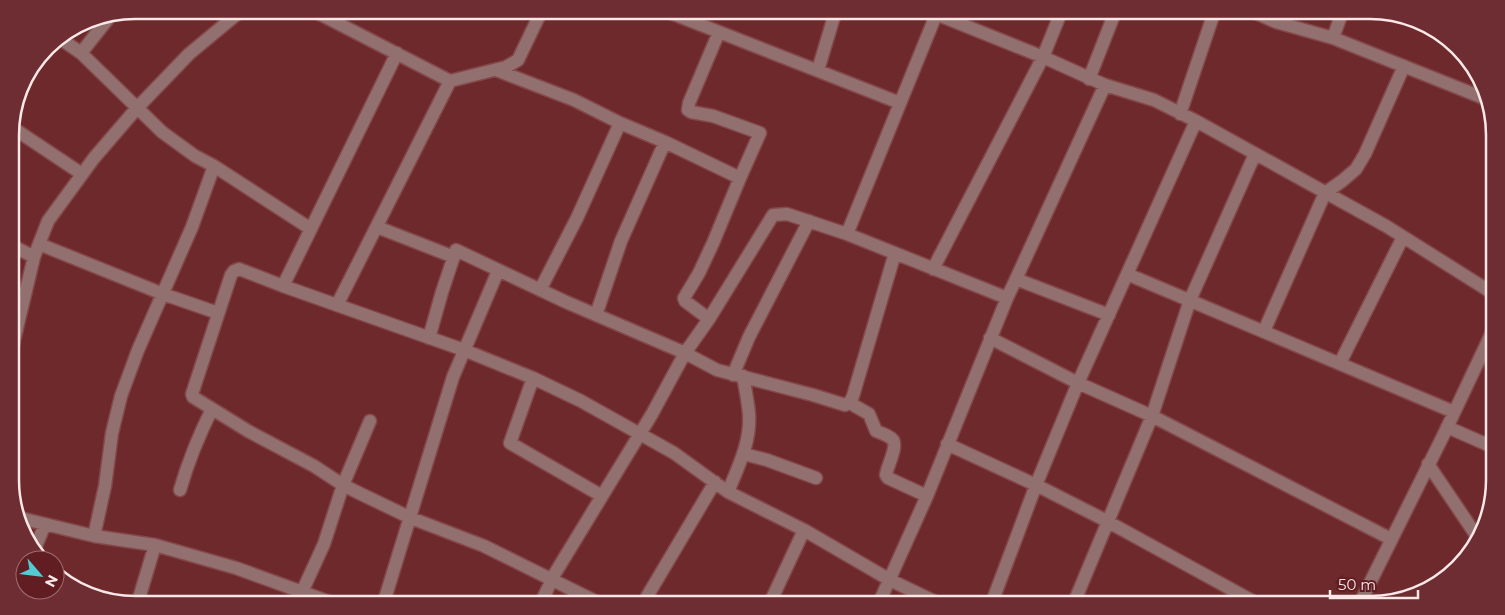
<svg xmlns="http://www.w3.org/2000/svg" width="1505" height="615" font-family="Montserrat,sans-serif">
  <rect width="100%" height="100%" fill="#6d292c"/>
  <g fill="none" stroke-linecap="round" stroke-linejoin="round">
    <g stroke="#84484a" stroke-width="15">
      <path id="minor" d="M312 10 450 81 506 67 518 60 542 10
        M663 10 900 103
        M926 10 1043 57 1105 85 1154 100 1196 121 1386 226 1494 294
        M1249 10 1276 22 1333 38 1486 99
        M719 32 689 103 688 110 691 112 713 116 760 133 740 178
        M58 37 81 53 162 132 195 156 214 166 192 227 138 350 121 396 112 433 105 486 94 536
        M1333 38 1343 10
        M81 53 111 15
        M496 70 574 100 620 123 665 142 740 178 713 243 699 273 684 298 685 301 709 319
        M818 70 836 10
        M1089 79 1116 10
        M1180 114 1215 10
        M10 126 82 174
        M214 166 311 229
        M377 227 454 257
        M847 234 938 10
        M39 244 163 294 218 313
        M11 245 34 257
        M933 269 1043 57 1062 10
        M1127 274 1454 412
        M1016 279 1105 85
        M283 286 397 53
        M540 290 577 218 620 123
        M337 305 450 81
        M596 315 621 241 665 142
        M1264 331 1325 193 1342 181 1356 169 1365 154 1404 66
        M429 338 442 292 456 250 566 302 685 353 717 370 813 395 845 405 850 402 853 396 895 253
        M990 338 1078 383 1152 416 1391 539
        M11 353 34 257 48 221 94 158 137 108 189 54 242 10
        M1340 363 1403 237
        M733 375 749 337 809 221
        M533 378 510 443 602 496
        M850 402 855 406 869 414 876 431C881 433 888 435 892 439 899 445 887 466 886 475L888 478 927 496
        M1447 427 1495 448
        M947 444 1036 485 1101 518 1260 605
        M744 454 767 460 816 478
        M1428 464 1478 538
        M180 490C188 462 199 435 212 409
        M728 492C738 467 751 442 749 414 748 401 745 388 743 376
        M20 518 94 536 155 545 236 568 338 605
        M34 551 45 524
        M302 592 324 544 343 485 370 421
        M137 605 155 545
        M383 605 453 377 498 271
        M540 605 554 575 652 414 685 353 709 319 773 215 787 214 847 234 1007 298
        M603 605 484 546 411 518 361 494 343 485 314 466 248 431 193 397 192 394 231 275 234 271 239 269 283 286 464 350 533 378 581 401 674 453 728 492 804 530 890 580 942 605
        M642 605 715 482
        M769 605 804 530
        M878 605 927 496 1007 298 1016 279 1109 315
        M991 605 1036 485 1078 383 1196 121
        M1073 605 1152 416 1190 300 1255 154
        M1359 605 1444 434 1495 326"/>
    </g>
    <use href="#minor" stroke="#92706f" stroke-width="12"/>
  </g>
  <path d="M0 0H1505V615H0ZM135 19H1370A116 116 0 0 1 1486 135V480A116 116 0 0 1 1370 596H135A116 116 0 0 1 19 480V135A116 116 0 0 1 135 19Z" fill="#6d2d32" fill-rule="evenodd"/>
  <path fill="none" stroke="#fae8e8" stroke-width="2.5" d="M135 19H1370A116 116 0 0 1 1486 135V480A116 116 0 0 1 1370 596H135A116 116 0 0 1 19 480V135A116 116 0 0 1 135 19Z"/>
  <g transform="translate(40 575) rotate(118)"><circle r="24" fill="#611d22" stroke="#9e6e71"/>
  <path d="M0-4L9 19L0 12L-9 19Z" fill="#51ccd3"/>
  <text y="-8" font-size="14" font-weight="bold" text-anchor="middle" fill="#fae8e8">N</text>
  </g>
  <path d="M1330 590v8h88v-8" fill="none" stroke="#fae8e8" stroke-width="2.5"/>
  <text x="1338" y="590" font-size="15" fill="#fae8e8" stroke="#611d22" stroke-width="4" paint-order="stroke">50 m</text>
</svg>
